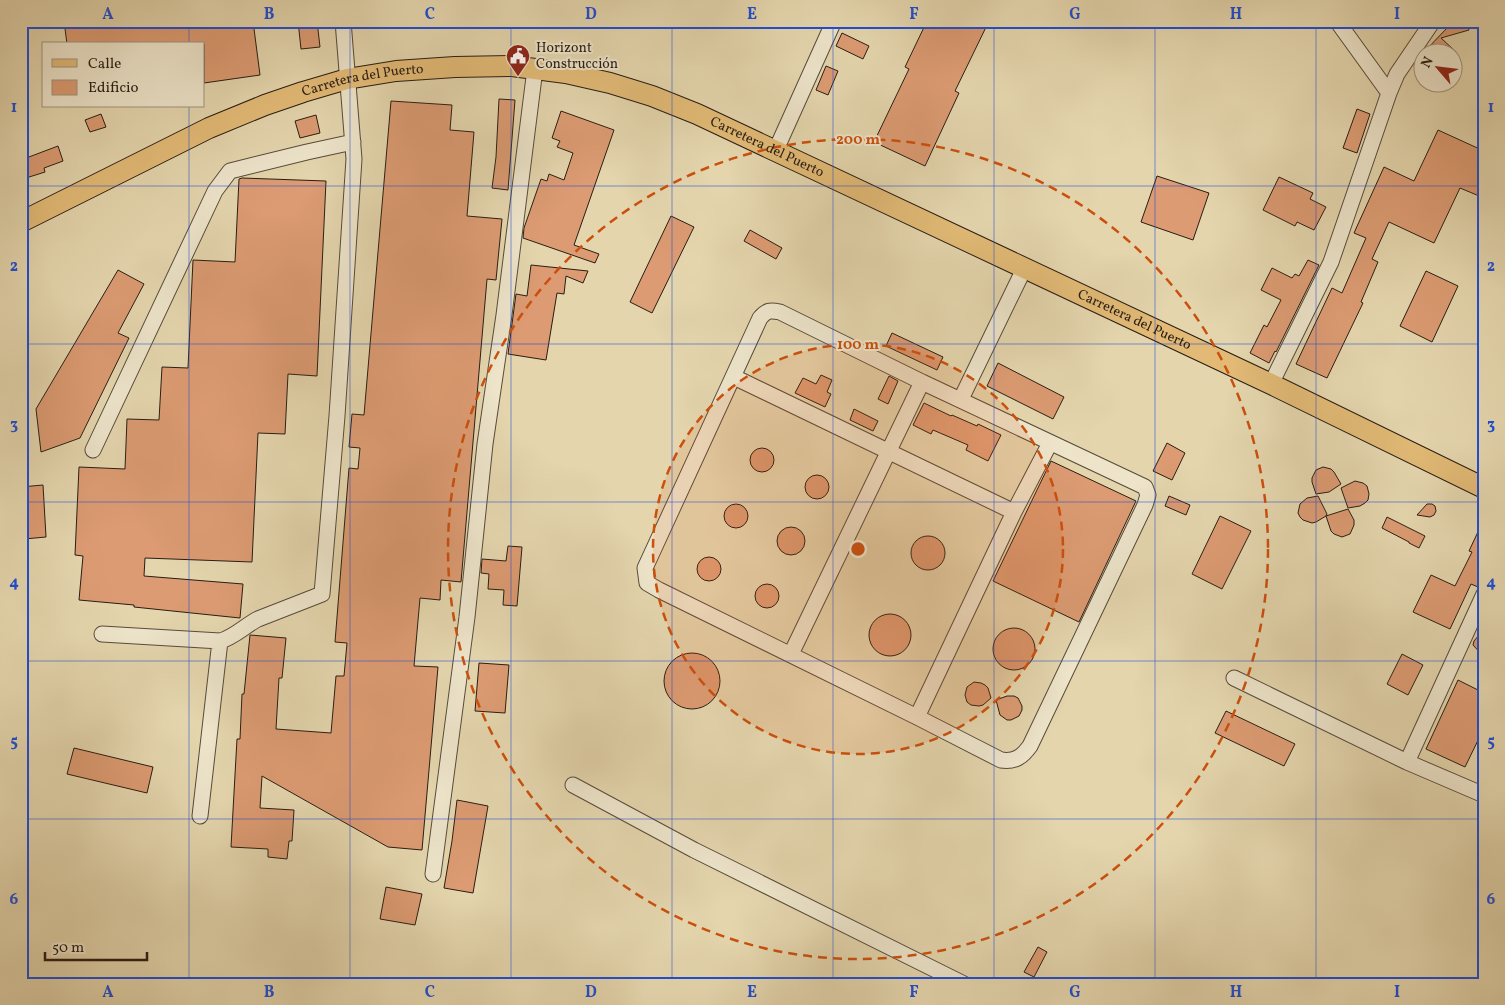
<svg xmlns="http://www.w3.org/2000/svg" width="1505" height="1005" font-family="Vollkorn,serif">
  <rect width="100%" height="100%" fill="#e4d5ad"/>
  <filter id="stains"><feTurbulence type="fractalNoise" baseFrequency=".004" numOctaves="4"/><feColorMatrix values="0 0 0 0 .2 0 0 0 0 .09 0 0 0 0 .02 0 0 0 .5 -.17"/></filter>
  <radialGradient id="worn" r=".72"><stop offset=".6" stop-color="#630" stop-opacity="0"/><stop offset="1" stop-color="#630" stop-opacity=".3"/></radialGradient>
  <path fill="#dc9b72" stroke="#281d14" d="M64 21H253L260 75 204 83V44H67Z
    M298 21H317L320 47 301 49Z
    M927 21H989L955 91 959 93 925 166 874 142 909 69 905 67Z
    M1446 21H1467L1469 30 1441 38 1456 52H1424L1448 27Z
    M842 33 869 46 863 59 836 46Z
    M826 66 838 71 828 95 816 90Z
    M499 99 515 100 508 190 492 188 496 157Z
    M391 101 452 105 450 130 474 132 467 216 502 219 496 280 487 279 461 582 441 580 440 600 420 598 414 666 438 667 422 850 388 847 262 776 260 808 294 810 292 841H289L287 859 268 857V849L231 847 237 739H240L242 694H244L250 635 286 638 282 678H279L276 729 331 733 336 676H344L347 643 335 642 349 468 358 469 360 448 349 447 352 414 364 415Z
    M1357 109 1370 114 1357 153 1343 148Z
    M561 111 614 130 574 245 599 254 595 263 523 238 524 228 541 179 547 181 549 174 564 180 573 153 557 147 560 141 552 138Z
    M101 114 106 127 90 132 85 120Z
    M316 115 320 133 300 138 295 121Z
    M1438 130 1484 151V198L1460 188 1434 243 1389 222 1372 259 1378 262 1361 302 1363 303 1327 378 1296 364 1332 288 1342 293 1366 238 1354 233 1384 167 1414 181Z
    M58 146 63 161 44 168 45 172 26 178 21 160Z
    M1157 176 1209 193 1193 240 1141 222Z
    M1279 177 1313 193 1310 199 1326 207 1314 230 1297 222 1295 226 1263 210Z
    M242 178 326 181 317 376 288 374 285 434 258 433 252 562 145 558 144 576 243 584 240 618 134 607V605L79 600 83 556 75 555 79 467 125 469 127 419 159 420 162 367 188 368 193 260 235 262 239 179Z
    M671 216 694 227 652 313 630 302Z
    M750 230 782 248 776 259 744 241Z
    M1308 260 1319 265 1276 352 1275 351 1269 363 1250 353 1264 325 1267 327 1281 300 1261 290 1272 268 1292 278 1295 274 1299 276Z
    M531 265 588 271 583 283 566 276 564 294 557 293 546 360 508 354 516 294 527 296Z
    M118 270 144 284 118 333 129 338 80 438 41 452 36 409Z
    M1426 271 1458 286 1432 342 1400 326Z
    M892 333 943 357 937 370 886 346Z
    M998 363 1064 397 1053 419 987 386Z
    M821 375 832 380 827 392 831 394 825 407 795 393 803 378 816 384Z
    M889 376 898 381 888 404 878 399Z
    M924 403 951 416 952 415 977 426 978 424 1001 435 988 461 966 450 968 445 933 430 931 434 913 425Z
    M854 409 878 421 873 431 850 420Z
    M1167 443 1185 453 1172 480 1153 471Z
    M750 460a12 12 0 1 1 24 0a12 12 0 1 1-24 0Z
    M1051 461 1136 501 1079 622 993 581Z
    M1323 467 1331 469 1334 472 1341 484 1329 492 1316 494 1312 482V478L1316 470Z
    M805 487a12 12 0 1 1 24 0a12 12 0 1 1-24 0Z
    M1355 481 1363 483 1367 486 1369 494 1368 500 1365 503 1360 506 1348 508 1341 488Z
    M43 485 46 537 24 539 21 487Z
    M1169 496 1190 505 1186 515 1165 506Z
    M1318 496 1327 514 1326 516 1348 509 1354 520V525L1350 534 1342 537 1334 534 1331 531 1326 516 1316 522 1312 523 1303 520 1300 517 1298 513 1300 504 1307 498Z
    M724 516a12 12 0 1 1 24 0a12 12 0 1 1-24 0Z
    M1427 504H1432L1435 506 1436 511 1434 515 1430 517 1417 515Z
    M1220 516 1251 531 1222 589 1192 574Z
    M1387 517 1425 536 1419 548 1409 543V542L1382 528Z
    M1484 519V585L1478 587 1471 584 1450 629 1413 612 1431 575 1455 586 1472 552 1469 551Z
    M777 541a14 14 0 1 1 28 0a14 14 0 1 1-28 0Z
    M911 553a17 17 0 1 1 34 0a17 17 0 1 1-34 0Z
    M508 546 522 547 517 606 503 605 504 590 488 589 489 574 481 573 482 559 506 561Z
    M697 569a12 12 0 1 1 24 0a12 12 0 1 1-24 0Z
    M755 596a12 12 0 1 1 24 0a12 12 0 1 1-24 0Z
    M869 635a21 21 0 1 1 42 0a21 21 0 1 1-42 0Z
    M993 649a21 21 0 1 1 42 0a21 21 0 1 1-42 0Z
    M1484 629V657L1473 645 1474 641Z
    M664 681a28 28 0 1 1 56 0a28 28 0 1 1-56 0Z
    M1402 654 1423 665 1408 695 1387 684Z
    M479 663 509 665 505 713 475 711Z
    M1458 680 1484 693V728L1465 767 1426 749Z
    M974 682 981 683 985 685 988 688 991 698 983 705 979 706 971 705 967 702 965 695 967 687Z
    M1007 696H1014L1018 698 1022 706V710L1019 716 1011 720H1007L1000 715 996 700Z
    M1226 711 1295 744 1284 766 1215 733Z
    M74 748 153 767 147 793 67 774Z
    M457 800 488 806 473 893 444 888 452 841Z
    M386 887 422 894 415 925 380 919Z
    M1038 947 1047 952 1034 977 1024 972Z"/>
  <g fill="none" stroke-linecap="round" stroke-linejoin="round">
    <g stroke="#574b3a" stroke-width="17">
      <path id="minor" d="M1337 21 1389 93
        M775 152 834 21
        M734 377 1014 512
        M1271 384 1331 262 1389 93 1397 74 1433 21
        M961 399 1024 269
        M93 450 215 191 230 171 307 152 353 142
        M102 634 220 641C233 638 246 625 258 619L322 594 337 416 354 159 343 21
        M791 654 922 382 1145 487 1148 495 1145 505 1030 746C1022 757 1015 762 1001 760L917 717 659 590 647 583 645 568 651 555 760 318C767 310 770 310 780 312L922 382
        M1234 678 1407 762 1484 795
        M917 717 1014 512 1050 443
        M1407 762 1484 594
        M573 785 694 850 964 984
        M200 816 220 641
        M433 874 467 617 485 444 504 315 535 69"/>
    </g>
    <g stroke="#281d14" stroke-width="22">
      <g id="major">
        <path id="s1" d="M21 222 209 128 265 105 303 92 347 79 396 71 455 67 512 66 566 73 610 83 652 96 697 114 1271 384 1484 488"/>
      </g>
    </g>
    <use href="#minor" stroke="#ede4ca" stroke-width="15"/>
    <use href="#major" stroke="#e2ba76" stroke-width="20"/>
  </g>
  <path fill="none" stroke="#1d4ed8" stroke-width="1" stroke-opacity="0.55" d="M189 21V44M350 21V984M511 21V984M672 21V984M833 21V984M994 21V984M1155 21V984M1316 21V984M189 106V984M21 186H1484M21 344H1484M21 502H1484M21 661H1484M21 819H1484"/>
  <circle cx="858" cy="549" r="205" fill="#cb500d" fill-opacity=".12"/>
  <g fill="none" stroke="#cb500d" stroke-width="2.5" stroke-dasharray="9 6">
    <circle cx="858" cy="549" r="205"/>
    <circle cx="858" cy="549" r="410"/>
  </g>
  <defs>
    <g id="civic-pin" transform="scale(1.25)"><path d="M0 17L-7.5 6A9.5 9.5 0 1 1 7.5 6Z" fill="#8f2418" stroke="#ede4ca"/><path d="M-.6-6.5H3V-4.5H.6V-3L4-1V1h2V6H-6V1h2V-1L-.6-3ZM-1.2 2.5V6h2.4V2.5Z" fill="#fff"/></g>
  </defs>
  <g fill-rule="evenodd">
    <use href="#civic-pin" x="518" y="56"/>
  </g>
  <g text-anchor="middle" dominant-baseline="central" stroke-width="4" stroke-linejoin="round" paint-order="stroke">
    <g font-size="14" fill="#281d14" stroke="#ede4ca" text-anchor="start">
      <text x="536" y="48">Horizont<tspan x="536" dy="16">Construcción</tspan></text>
    </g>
    <g font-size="14" fill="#281d14" stroke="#ede4ca">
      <text stroke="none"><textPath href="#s1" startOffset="372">Carretera del Puerto</textPath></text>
      <text stroke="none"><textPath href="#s1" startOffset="792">Carretera del Puerto</textPath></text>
      <text stroke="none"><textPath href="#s1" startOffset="1198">Carretera del Puerto</textPath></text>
    </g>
  </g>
  <circle cx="858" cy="549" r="8" fill="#cb500d" stroke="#ede4ca" stroke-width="2.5"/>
  <g font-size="15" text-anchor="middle" font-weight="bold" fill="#cb500d" stroke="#ede4ca" stroke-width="4" stroke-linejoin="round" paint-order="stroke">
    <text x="858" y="144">200 m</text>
    <text x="858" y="349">100 m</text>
  </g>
  <rect width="1505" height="1005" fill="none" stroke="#e4d5ad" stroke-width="55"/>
  <rect x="42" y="42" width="162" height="65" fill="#ede4ca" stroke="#9e9481"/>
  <rect x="52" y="59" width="25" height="8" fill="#e2ba76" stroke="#9e9481"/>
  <text x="88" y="68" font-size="15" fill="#281d14">Calle</text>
  <rect x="52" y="80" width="25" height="15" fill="#dc9b72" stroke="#9e9481"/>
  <text x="88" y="92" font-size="15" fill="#281d14">Edificio</text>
  <g transform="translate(1438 68) rotate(298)"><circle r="24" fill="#ede4ca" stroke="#9e9481"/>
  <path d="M0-4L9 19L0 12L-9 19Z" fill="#8f2418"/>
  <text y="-8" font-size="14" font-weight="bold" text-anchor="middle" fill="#281d14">N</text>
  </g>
  <path d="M45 952v8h102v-8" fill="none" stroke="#281d14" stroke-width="2.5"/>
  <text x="52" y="952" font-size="15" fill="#281d14" stroke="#ede4ca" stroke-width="4" paint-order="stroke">50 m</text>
  <rect x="28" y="28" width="1450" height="950" fill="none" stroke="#1d4ed8" stroke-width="2"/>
  <g font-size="16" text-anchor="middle" font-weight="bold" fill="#1d4ed8">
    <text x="108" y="19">A</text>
    <text x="269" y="19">B</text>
    <text x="430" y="19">C</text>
    <text x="591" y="19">D</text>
    <text x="752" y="19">E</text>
    <text x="914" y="19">F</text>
    <text x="1075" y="19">G</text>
    <text x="1236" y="19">H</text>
    <text x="1397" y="19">I</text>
    <text x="14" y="112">1</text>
    <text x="1491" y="112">1</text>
    <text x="14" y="271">2</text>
    <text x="1491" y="271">2</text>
    <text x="14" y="429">3</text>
    <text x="1491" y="429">3</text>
    <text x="14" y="587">4</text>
    <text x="1491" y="587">4</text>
    <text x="14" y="746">5</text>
    <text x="1491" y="746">5</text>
    <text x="14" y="904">6</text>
    <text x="1491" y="904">6</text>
    <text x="108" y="997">A</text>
    <text x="269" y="997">B</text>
    <text x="430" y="997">C</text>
    <text x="591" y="997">D</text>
    <text x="752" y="997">E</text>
    <text x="914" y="997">F</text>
    <text x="1075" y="997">G</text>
    <text x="1236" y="997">H</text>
    <text x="1397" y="997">I</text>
  </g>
  <rect width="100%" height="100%" filter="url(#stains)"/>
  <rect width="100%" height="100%" fill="url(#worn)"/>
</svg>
